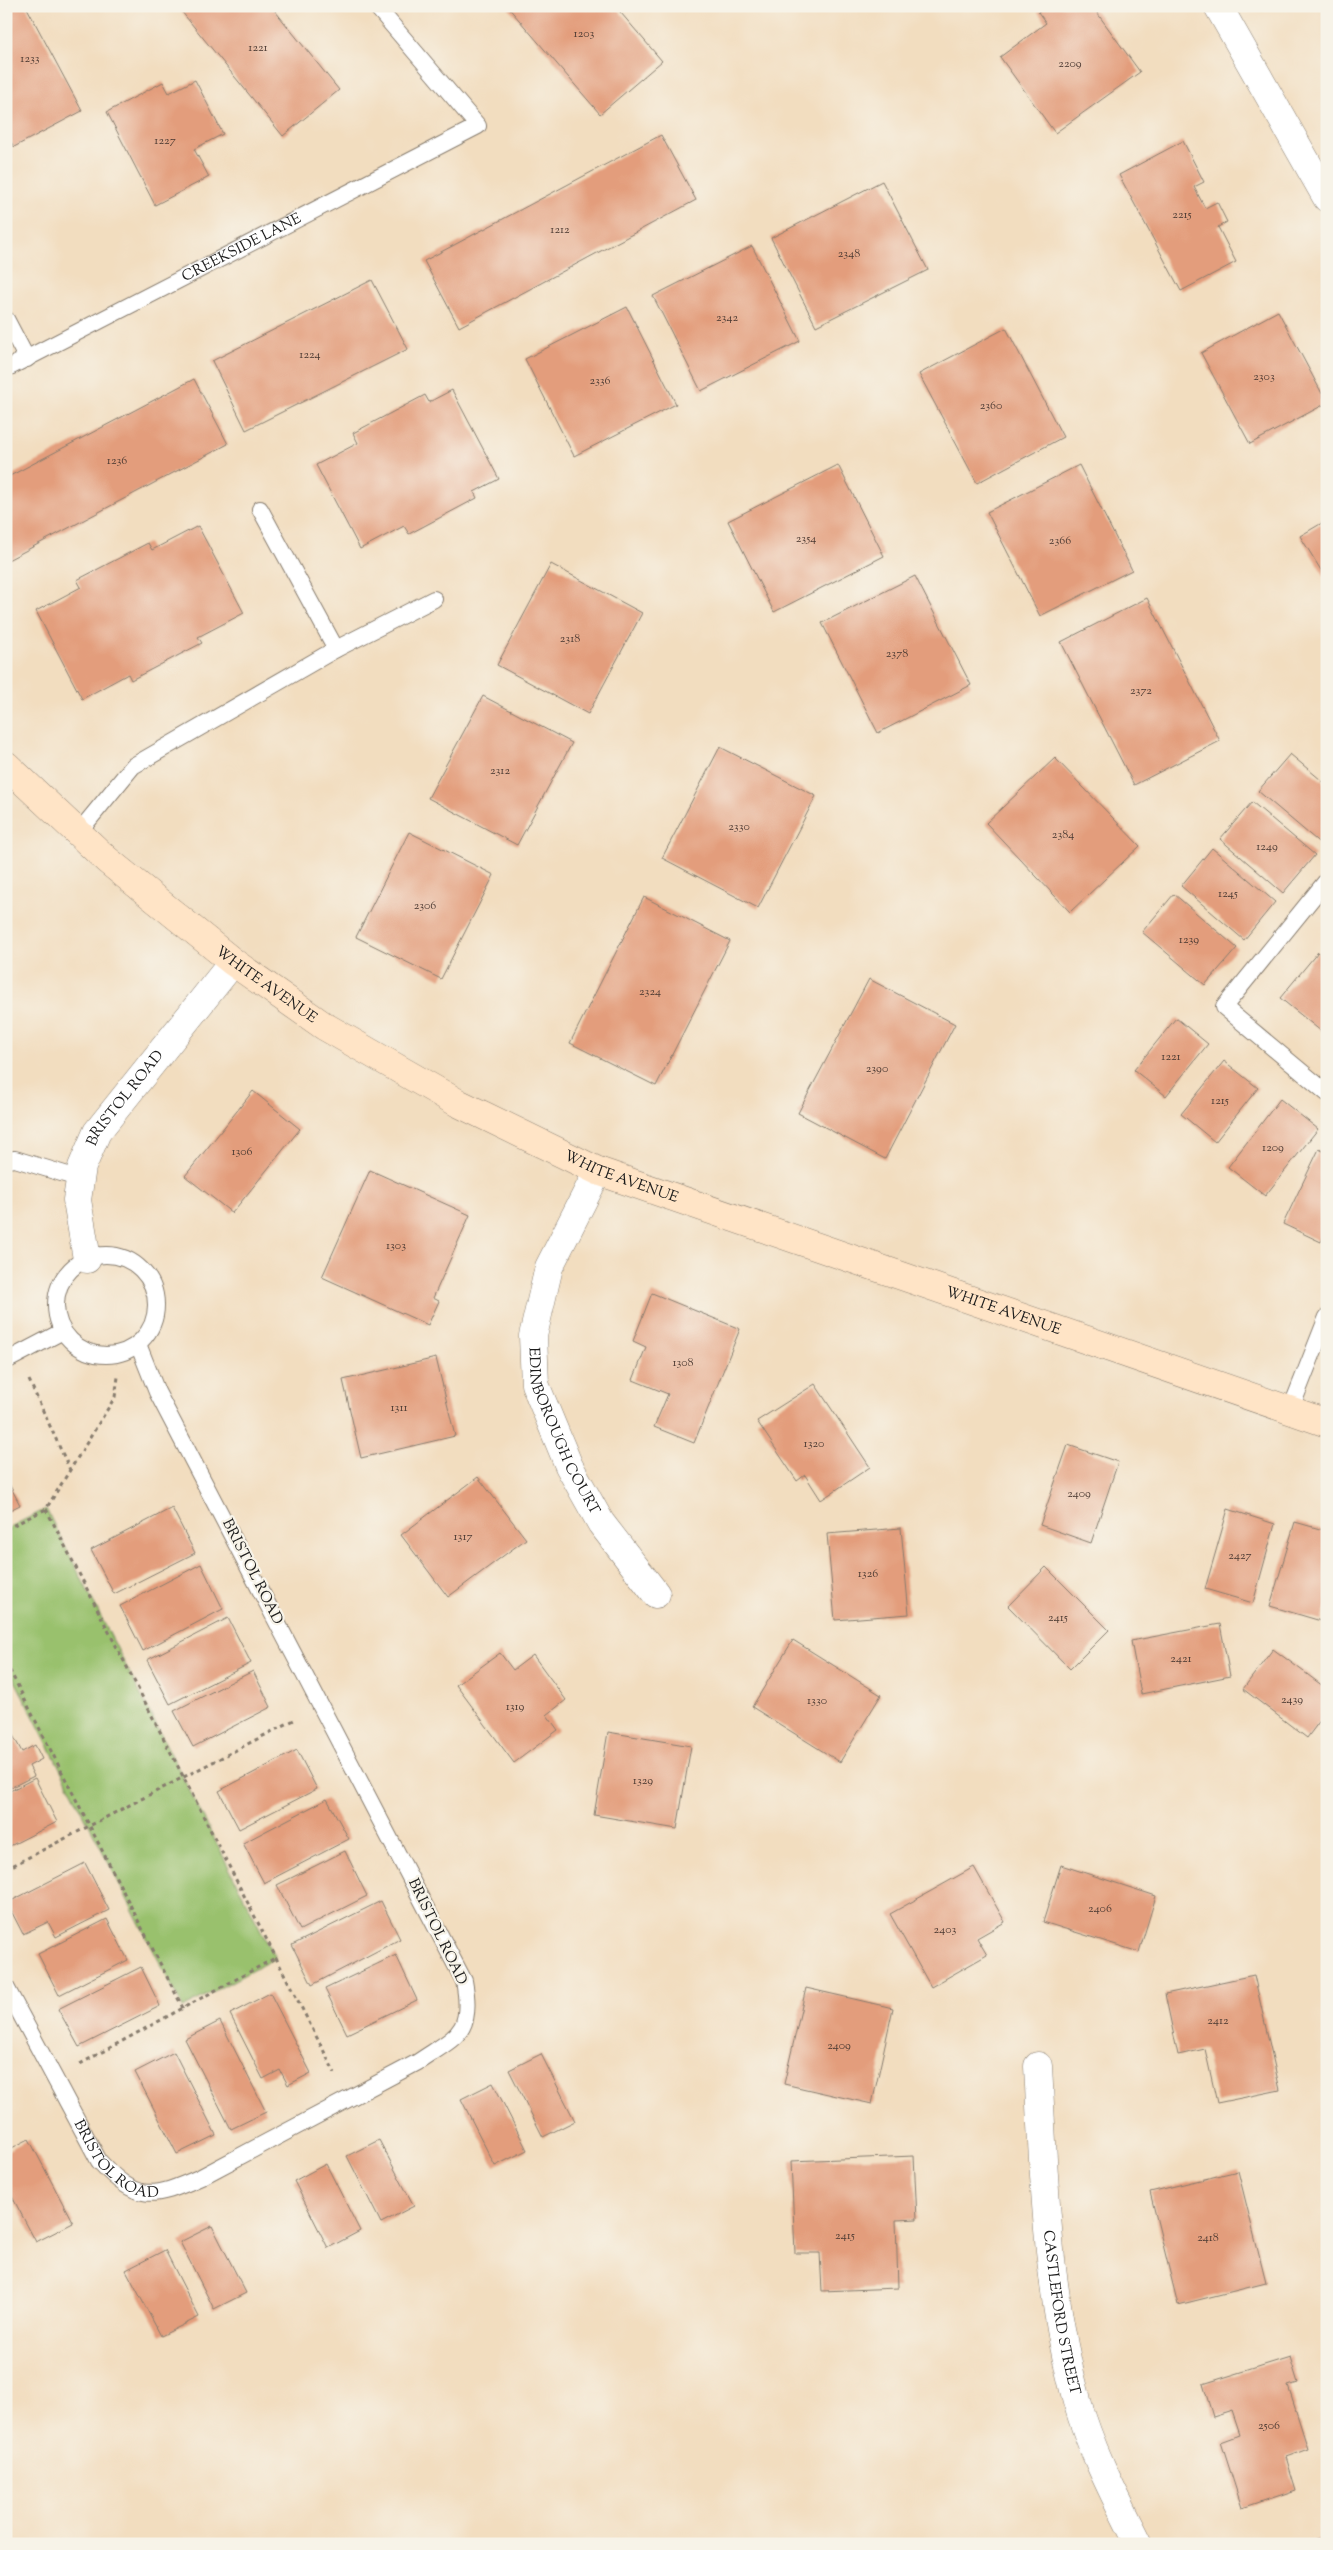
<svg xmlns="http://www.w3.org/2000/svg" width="1333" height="2550" font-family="'Sorts Mill Goudy',serif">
  <rect width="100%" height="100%" fill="#f7f3e8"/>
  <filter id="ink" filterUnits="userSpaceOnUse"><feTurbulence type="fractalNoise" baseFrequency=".02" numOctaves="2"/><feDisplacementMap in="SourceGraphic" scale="10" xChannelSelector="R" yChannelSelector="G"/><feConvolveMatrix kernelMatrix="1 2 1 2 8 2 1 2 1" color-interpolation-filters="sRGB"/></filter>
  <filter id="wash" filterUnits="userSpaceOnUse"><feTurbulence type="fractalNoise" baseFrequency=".0096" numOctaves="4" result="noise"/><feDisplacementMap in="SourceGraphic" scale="20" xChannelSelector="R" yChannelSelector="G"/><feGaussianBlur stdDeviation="1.12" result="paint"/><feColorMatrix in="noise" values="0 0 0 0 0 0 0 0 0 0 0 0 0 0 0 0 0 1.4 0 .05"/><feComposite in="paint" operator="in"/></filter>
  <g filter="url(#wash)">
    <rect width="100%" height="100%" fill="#f2ddbf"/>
    <path fill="#99c16d" stroke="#5a6e44" d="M46 1509 275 1958 183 2008 6 1663V1529Z"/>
    <g id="blocks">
      <path fill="#e39d7c" d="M6 6H26L82 111 14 147 6 133Z
        M177 6H271L339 90 283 136Z
        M507 6H615L662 61 600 114Z
        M1045 6H1092L1140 72 1055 133 1000 57 1046 23 1038 12Z
        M195 80 223 134 194 149 209 177 155 205 107 112 163 82 169 93Z
        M661 135 696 200 459 327 424 261Z
        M1183 141 1204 182 1194 187 1205 208 1217 202 1227 222 1218 227 1236 262 1181 291 1119 175Z
        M882 181 928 270 816 326 771 238Z
        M752 246 800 341 701 391 653 296Z
        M372 280 408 349 246 430 212 361Z
        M627 307 676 404 574 456 525 359Z
        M1278 311 1327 403 1250 444 1201 353Z
        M1006 328 1063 437 977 483 919 374Z
        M194 379 228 444 6 561V478Z
        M452 390 499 479 474 492 477 498 409 534 404 526 360 549 316 465 358 443 353 433 425 395 429 402Z
        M838 465 884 556 774 612 728 521Z
        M1079 465 1132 570 1040 616 987 512Z
        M1327 520V580L1300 536Z
        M198 526 244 613 198 637 202 643 131 680 128 674 82 699 36 611 81 587 77 580 148 543 152 550Z
        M551 564 642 613 588 714 497 665Z
        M915 576 971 685 878 733 822 623Z
        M1147 598 1220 741 1134 785 1061 642Z
        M483 696 572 743 517 845 428 798Z
        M720 747 816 796 758 908 662 858Z
        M1290 754 1327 785V839L1322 845 1258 791Z
        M1055 758 1140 846 1070 912 986 823Z
        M1252 802 1315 855 1283 893 1220 839Z
        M409 832 494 875 441 979 356 937Z
        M1212 848 1275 902 1244 940 1181 886Z
        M1174 894 1237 948 1205 985 1142 932Z
        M644 897 730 941 656 1086 570 1043Z
        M1318 952 1327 959V1036L1280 998Z
        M869 979 955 1024 885 1159 798 1113Z
        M1176 1018 1208 1044 1166 1096 1134 1070Z
        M1224 1061 1258 1088 1215 1142 1181 1114Z
        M253 1091 300 1129 232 1213 185 1176Z
        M1280 1099 1318 1129 1265 1196 1228 1167Z
        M1319 1149 1327 1153V1230L1321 1242 1283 1224Z
        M370 1170 470 1215 433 1298 439 1301 428 1325 322 1277Z
        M652 1293 740 1329 694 1443 654 1427 668 1394 633 1380 646 1347 633 1341Z
        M436 1358 455 1436 361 1458 343 1380Z
        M815 1384 870 1467 821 1500 805 1475 797 1481 757 1421Z
        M1068 1445 1118 1462 1091 1543 1040 1525Z
        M478 1477 526 1539 448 1597 401 1535Z
        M6 1478 20 1505 6 1512Z
        M172 1508 195 1553 114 1594 91 1550Z
        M1228 1509 1275 1524 1253 1603 1205 1589Z
        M1295 1522 1327 1531V1603L1321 1621 1270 1606Z
        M901 1528 909 1614 835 1620 827 1534Z
        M201 1564 223 1609 143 1651 120 1606Z
        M1046 1567 1109 1630 1070 1669 1008 1606Z
        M228 1618 251 1663 170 1704 147 1660Z
        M1220 1624 1230 1676 1141 1694 1131 1641Z
        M793 1640 881 1695 840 1762 752 1707Z
        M1273 1649 1327 1689V1711L1307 1738 1243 1689Z
        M500 1653 513 1670 533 1655 566 1700 547 1715 558 1730 514 1763 456 1685Z
        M253 1671 271 1707 193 1747 174 1711Z
        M10 1730 22 1752 35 1745 42 1759 29 1766 34 1776 6 1790V1732Z
        M608 1732 691 1746 677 1829 594 1815Z
        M297 1750 317 1789 239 1829 219 1791Z
        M35 1778 57 1822 6 1848V1793Z
        M327 1799 349 1839 264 1883 243 1843Z
        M345 1851 367 1896 300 1930 277 1885Z
        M85 1863 109 1910 56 1937 48 1922 23 1934 7 1903Z
        M1061 1865 1156 1896 1139 1952 1043 1922Z
        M974 1867 1005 1922 977 1938 987 1955 931 1987 890 1914Z
        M381 1901 400 1939 312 1985 292 1945Z
        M107 1919 128 1960 59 1995 38 1954Z
        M396 1955 417 2000 347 2034 325 1989Z
        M141 1967 160 2006 79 2047 58 2009Z
        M1254 1975 1280 2090 1217 2103 1205 2049 1178 2055 1165 1994Z
        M806 1988 893 2008 872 2104 784 2084Z
        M270 1993 311 2073 288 2085 280 2070 263 2079 230 2014Z
        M220 2021 266 2112 231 2129 185 2039Z
        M174 2052 216 2135 177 2154 135 2072Z
        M541 2054 575 2121 543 2137 509 2070Z
        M493 2083 527 2150 495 2166 461 2099Z
        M29 2139 73 2223 36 2242 6 2185V2151Z
        M379 2140 414 2206 381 2223 347 2156Z
        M914 2156 917 2219 896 2220 898 2288 822 2291 820 2253H795L791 2161Z
        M326 2164 360 2231 328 2248 294 2181Z
        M1238 2171 1266 2283 1178 2305 1150 2192Z
        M212 2226 246 2293 214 2309 180 2242Z
        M165 2250 199 2317 161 2336 126 2270Z
        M1290 2357 1298 2383 1288 2386 1308 2449 1286 2457 1296 2490 1242 2508 1221 2442 1240 2435 1232 2411 1213 2417 1203 2384Z
        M1327 2536V2544H1307Z"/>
    </g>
  </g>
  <g filter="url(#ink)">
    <use href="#blocks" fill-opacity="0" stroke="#877c6e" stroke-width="1"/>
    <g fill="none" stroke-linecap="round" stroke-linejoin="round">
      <g stroke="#877c6e" stroke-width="18">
        <g id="lane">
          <path d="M6 319 27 359"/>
          <path id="s1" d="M6 369 478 126 376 6"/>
          <path d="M260 509 336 649"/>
          <path d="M78 833 133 766 336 649 434 599"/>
          <path d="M1327 880 1224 1007 1327 1093"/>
          <path d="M6 1160 15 1159 81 1179"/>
          <circle cx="106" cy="1305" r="50"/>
          <path d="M6 1361 63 1331"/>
          <path d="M1290 1411 1327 1317"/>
          <path id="s2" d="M6 1987 99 2161C137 2202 152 2199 201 2177L418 2062C456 2036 474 2034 464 1981L157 1392 138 1344"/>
        </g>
      </g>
      <g stroke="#877c6e" stroke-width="29">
        <g id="street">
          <path d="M1218 6 1327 198"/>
          <path id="s3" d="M598 1171 549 1267 533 1336 535 1384 569 1466 601 1523 656 1594"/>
          <path id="s4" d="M87 1259 77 1200 82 1167 97 1132 233 962"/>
          <path id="s5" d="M1038 2066C1044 2179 1047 2292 1077 2401 1091 2451 1116 2498 1139 2544"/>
        </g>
      </g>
      <g stroke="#877c6e" stroke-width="29">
        <g id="secondary">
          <path id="s6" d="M6 765 107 860 233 962 324 1026 458 1103 598 1171 1327 1423"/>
        </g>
      </g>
      <path stroke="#877c6e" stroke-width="3" stroke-dasharray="4 4" stroke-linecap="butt" d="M29 1380 70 1470
        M46 1509 335 2073
        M6 1529 46 1509 115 1397 118 1377
        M6 1663 183 2008
        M6 1869 296 1719
        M80 2064 275 1958"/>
      <use href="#lane" stroke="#fff" stroke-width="16"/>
      <use href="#street" stroke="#fff" stroke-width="28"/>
      <use href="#secondary" stroke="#ffe4c6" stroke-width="28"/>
    </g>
  </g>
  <g text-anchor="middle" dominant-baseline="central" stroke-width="4.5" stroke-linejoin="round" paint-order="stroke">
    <g font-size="12" fill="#4e3c34">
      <text x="584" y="34">1203</text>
      <text x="258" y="48">1221</text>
      <text x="30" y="59">1233</text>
      <text x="1070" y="64">2209</text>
      <text x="165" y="141">1227</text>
      <text x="1182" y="215">2215</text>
      <text x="560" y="230">1212</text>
      <text x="849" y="254">2348</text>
      <text x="727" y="318">2342</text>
      <text x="310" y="355">1224</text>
      <text x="1264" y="377">2303</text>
      <text x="600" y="381">2336</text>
      <text x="991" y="406">2360</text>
      <text x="117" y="461">1236</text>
      <text x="806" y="539">2354</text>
      <text x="1060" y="541">2366</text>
      <text x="570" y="639">2318</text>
      <text x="897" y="654">2378</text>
      <text x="1141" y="691">2372</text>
      <text x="500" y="771">2312</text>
      <text x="739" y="827">2330</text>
      <text x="1063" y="835">2384</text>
      <text x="1267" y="847">1249</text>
      <text x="1228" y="894">1245</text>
      <text x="425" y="906">2306</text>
      <text x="1189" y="940">1239</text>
      <text x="650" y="992">2324</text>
      <text x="1171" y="1057">1221</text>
      <text x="877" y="1069">2390</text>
      <text x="1220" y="1101">1215</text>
      <text x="1273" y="1148">1209</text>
      <text x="242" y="1152">1306</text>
      <text x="396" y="1246">1303</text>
      <text x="683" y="1363">1308</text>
      <text x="399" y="1408">1311</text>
      <text x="814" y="1444">1320</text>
      <text x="1079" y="1494">2409</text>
      <text x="463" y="1537">1317</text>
      <text x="1240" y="1556">2427</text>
      <text x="868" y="1574">1326</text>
      <text x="1058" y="1618">2415</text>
      <text x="1181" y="1659">2421</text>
      <text x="1292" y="1700">2439</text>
      <text x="817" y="1701">1330</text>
      <text x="515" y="1707">1319</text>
      <text x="643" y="1781">1329</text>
      <text x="1100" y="1909">2406</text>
      <text x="945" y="1930">2403</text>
      <text x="1218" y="2021">2412</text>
      <text x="839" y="2046">2409</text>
      <text x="845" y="2236">2415</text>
      <text x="1208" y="2238">2418</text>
      <text x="1269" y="2426">2506</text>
    </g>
    <g font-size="15" fill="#1c1c1c" stroke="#f7f3e8">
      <text stroke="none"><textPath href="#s1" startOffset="265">CREEKSIDE LANE</textPath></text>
      <text stroke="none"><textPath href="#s6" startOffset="341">WHITE AVENUE</textPath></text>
      <text stroke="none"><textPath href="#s4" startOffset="175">BRISTOL ROAD</textPath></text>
      <text stroke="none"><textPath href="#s6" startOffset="746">WHITE AVENUE</textPath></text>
      <text stroke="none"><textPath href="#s6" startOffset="1151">WHITE AVENUE</textPath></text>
      <text stroke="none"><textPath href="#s3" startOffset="280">EDINBOROUGH COURT</textPath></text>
      <text transform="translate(252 1572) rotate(63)">BRISTOL ROAD</text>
      <text transform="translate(437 1932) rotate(64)">BRISTOL ROAD</text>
      <text stroke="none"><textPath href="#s2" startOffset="210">BRISTOL ROAD</textPath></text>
      <text stroke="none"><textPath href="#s5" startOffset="248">CASTLEFORD STREET</textPath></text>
    </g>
  </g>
  <rect width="1333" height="2550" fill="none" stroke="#f7f3e8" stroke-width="25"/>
</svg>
